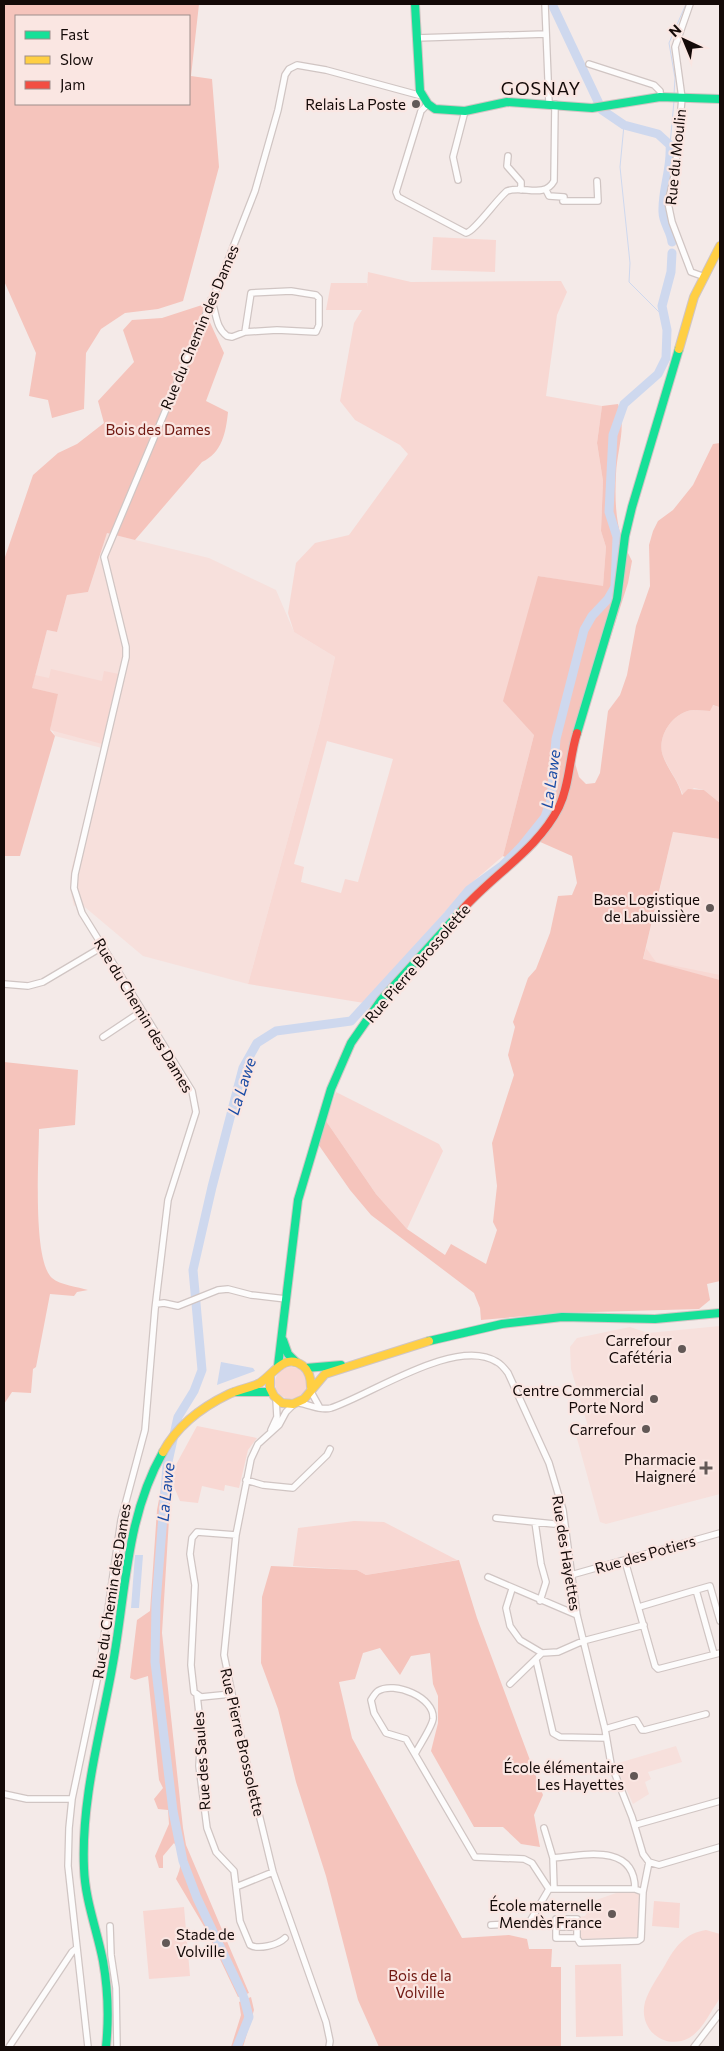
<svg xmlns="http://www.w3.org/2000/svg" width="724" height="2051" font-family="Commissioner,sans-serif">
  <rect width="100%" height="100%" fill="#f4eae8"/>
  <path fill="#f7e0dc" d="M107 533 209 558 276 590 294 632 335 657 320 722 248 984 143 956 80 903 74 906 70 888 71 871 102 748 55 736 32 688 47 630 57 632 67 595 88 592Z
    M673 832 720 839V980L643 960Z
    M720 1326V1494L606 1524 600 1522 576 1435 589 1430 571 1369 570 1347 577 1338 630 1327 648 1333Z
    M676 1746 682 1762 648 1772 651 1779 645 1782 649 1794 633 1804 615 1764Z
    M616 1893H639L638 1937 578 1939 579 1917 585 1916 588 1911 585 1904Z"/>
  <path fill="#f8d8d3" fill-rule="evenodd" d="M433 237 496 240 495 272 431 270Z
    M368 272 411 282 561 281 567 292 557 315 546 396 602 406 597 443 603 481 601 531 606 547 603 587 538 576 534 735 503 856 468 886 364 1003 248 984 320 722 335 657 294 632 288 613 296 563 315 543 349 535 408 454 400 445 355 420 340 401 354 323 362 310H326L331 283H367V288ZM327 741 393 759 358 882 345 879 341 893 301 882 304 867 294 864Z
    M51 669 102 681 104 671 119 674 102 744 50 730 58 694 32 688 35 675 49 678Z
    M712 705 719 707 720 711V803L704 790 694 788 683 795C678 781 669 770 663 756 656 737 673 711 694 710 699 710 704 711 709 711Z
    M646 948 656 962 720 975V980L643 960Z
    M336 1092 439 1144 443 1151 407 1229 376 1194 326 1121Z
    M275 1383a16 16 0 1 1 32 0a16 16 0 1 1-32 0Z
    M197 1426 257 1438 248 1450 239 1488 225 1485 224 1491 202 1486 198 1503 180 1501 174 1487 172 1472Z
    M354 1521 384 1522 457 1560 366 1575 357 1570 293 1566 298 1528Z
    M654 1901 680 1903 679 1928 652 1926Z
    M184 1907 190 1976 149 1979 143 1911Z
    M706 1930 720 1934C720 1952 724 1979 720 1996 719 2001 714 2007 711 2012 705 2022 699 2032 689 2038 664 2051 638 2029 645 2002 649 1989 658 1977 665 1965 675 1947 685 1933 706 1930Z
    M621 1964 623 2036 576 2037 575 1965Z"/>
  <path fill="#f5c4bc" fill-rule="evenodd" d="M4 4H199L191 76 212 79 219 167 183 301 158 309 125 313 101 329 86 353 84 409 52 418 48 400 29 396 36 353 4 281ZM189 16V104H16V16Z
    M202 305 224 353 206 401 228 412C226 432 222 453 202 462L135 540 107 533 88 592 67 595 57 632 47 630 32 688 58 694 50 730 55 736 20 856H4V560L33 475 58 453 77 444 104 423 98 401 134 362 123 330 132 320 162 318Z
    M618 404C627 427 617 450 616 474 615 494 615 516 621 536L629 533 627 551 632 561 628 583 581 730 575 763 579 777 586 784 595 783 600 773 608 711 620 695 627 675 636 626 650 586 649 545 653 531 658 521 673 510 693 485 713 444 720 443V711L719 707 713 705 710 711C705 711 699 710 694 710 673 711 656 737 663 756 668 770 678 780 682 795L688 789 704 790 720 803V839L673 832 643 959 720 980V1281L707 1284 710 1300 699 1309 559 1313 481 1320 480 1308 474 1293 371 1215 350 1190 318 1144 326 1121 376 1194 407 1229 445 1255 451 1244 486 1264 497 1230 493 1222 497 1186 492 1143 514 1075 508 1055 515 1027 513 1022 528 978 536 969 550 933 558 896 572 895 577 883 572 856 538 841 514 861 503 856 534 735 503 701 538 576 603 586 606 547 601 531 603 481 597 443 602 406Z
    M4 1062 78 1070 75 1125 39 1129C39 1157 32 1260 52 1278 60 1285 78 1287 88 1290L77 1292 74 1296 50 1294 36 1367 33 1369 31 1393 12 1392 4 1404Z
    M172 1472 174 1487 170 1503 162 1633 183 1828 186 1845 249 1993 238 1997 205 1928 176 1879C182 1866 183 1856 174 1843L163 1856V1868H159L155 1856 169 1824 168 1810 158 1809 154 1799 163 1788 159 1780 148 1676 135 1680 130 1678 137 1620 150 1611 157 1510 164 1473Z
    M459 1560 477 1618 543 1795 534 1815 540 1847 521 1844 503 1827H474L431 1751 438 1723V1696L433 1684 430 1653 411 1656 400 1675 380 1648 363 1653 355 1679 339 1682 352 1738 462 1938 509 1935 527 1939 529 1949H552L551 1967H561V2046L641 2047H379L358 2000 326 1876 296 1782 278 1709 261 1663 262 1597 271 1566 357 1570 366 1575Z
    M251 1997 254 2010 243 2047H231L241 2015 239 2002Z"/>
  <path fill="#ced8ee" d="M221 1362 253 1368 255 1371 217 1385Z
    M135 1555H143L139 1608H131Z"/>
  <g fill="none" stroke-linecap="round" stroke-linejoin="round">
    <path stroke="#ced8ee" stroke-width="1" d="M674 95 675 78 669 43 686 4
      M624 125 620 167 630 263 629 282 663 316
      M670 145 674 101"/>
    <path stroke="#ced8ee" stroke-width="9" d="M552 4 602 110 624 125 658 134 670 145C672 168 662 189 663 212 663 223 671 231 672 242
      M243 1995 197 1898 183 1861 173 1811 155 1662 156 1603 167 1466 178 1417 194 1391 202 1370 193 1270 212 1187 243 1068 257 1043 276 1031 351 1021 448 915 469 890 502 866 521 847 545 817 551 800 556 739 584 630 592 616 608 599 615 587 617 537 609 512 613 435 624 404 658 374 666 358 667 330 662 306 671 272 672 253
      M237 2047 249 2017 244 1998"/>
    <g stroke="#d0c5c3" stroke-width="8">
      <path id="street" d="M545 4 549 103
        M690 4 675 47 682 98 675 172 668 203 672 222 691 272 705 277
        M416 38 546 34
        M589 64 654 85 660 91V97
        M428 104 421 111 396 192 398 197 466 233C474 232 497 199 507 191 523 185 544 199 554 181L555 104
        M508 156 507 166 521 182V190
        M458 180 453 157 465 111
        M546 190 549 196 564 197 563 201H598L597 181
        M211 300C217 313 215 327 227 336L232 337 245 332 277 330 316 332 319 325V298L316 295 291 291 251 293 245 332
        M4 984 28 986 43 982 102 947
        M103 1037 142 1011
        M156 1304 164 1303 178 1306 218 1290 228 1289 251 1295 286 1299
        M310 1390 320 1408
        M298 1403C309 1404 320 1411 331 1408 371 1395 456 1336 497 1362 501 1364 505 1369 508 1373L549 1463 563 1510 577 1615 605 1729 611 1764 632 1817 643 1854 649 1862 659 1865 720 1847
        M294 1404 286 1412 279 1425 258 1444 251 1459 236 1535 224 1655 244 1752 273 1872 326 2022 330 2041 329 2047
        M271 1430 277 1417 276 1399
        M246 1480 263 1485 293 1488 327 1455 330 1449
        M496 1518 554 1524
        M535 1522 541 1564 546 1582 540 1601
        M625 1561 655 1666 658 1669 720 1653
        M571 1575 720 1533
        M488 1577 577 1615
        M512 1589 506 1608 510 1626 520 1640 542 1653 558 1652 583 1641 644 1625
        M639 1607 696 1590
        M714 1654 696 1590 710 1586 720 1621
        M536 1660 553 1733 560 1737 606 1738
        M510 1684 542 1653
        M231 1694 201 1697 194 1692 191 1665 195 1585 190 1554 192 1538 197 1532 236 1535
        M197 1695 201 1732 199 1766 207 1828 216 1852 234 1871 240 1921 250 1945C258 1950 278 1945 285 1938
        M605 1729 636 1720 642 1730H645L706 1714
        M415 1754C419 1746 432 1727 433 1719 435 1697 394 1681 378 1691 375 1693 373 1697 371 1700L374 1713 386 1733 406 1739 475 1857 524 1859 532 1863 549 1889H635L643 1892 649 1862
        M4 1794 27 1799H72
        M635 1825 720 1801
        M544 1828 553 1858 554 1889
        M553 1858C584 1855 635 1843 635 1889
        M236 1887 273 1872
        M491 1925 529 1923 549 1889
        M110 1926 111 1955 116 1988 117 2047
        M556 1927H577
        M577 1938H556V1919H577V1938L580 1943 638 1941 641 1939 643 1892
        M9 2047 72 1952 77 1948
        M88 2047 68 1866 69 1828 72 1799 99 1671 121 1520 145 1430 155 1309 168 1200 196 1112 192 1091 82 913 74 888 75 874 126 657V647L104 557 219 283 255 191 278 110 285 75 289 69 297 65 326 70 422 96
        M694 2047 720 2013"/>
    </g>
    <g stroke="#d0c5c3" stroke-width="10">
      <path id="fast" d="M415 4 420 91 428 104 435 109 465 111 507 102 592 108 660 97 720 99
        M577 733 617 599 625 536 632 507 679 349
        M283 1340 288 1354 296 1362
        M429 1341 502 1324 562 1317 655 1319 720 1313
        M278 1366 298 1200 331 1089 351 1043 381 1000 463 909
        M306 1368 341 1365
        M235 1392H271
        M106 2047C109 2018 108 1989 103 1961 97 1930 85 1900 84 1868 81 1799 101 1731 113 1663 126 1591 126 1517 163 1452"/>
    </g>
    <g stroke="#d0c5c3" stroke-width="10">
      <path id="slow" d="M679 349 694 297 720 246
        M270 1375V1388L274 1396 282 1403 293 1404 304 1399 325 1374 429 1341
        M163 1452C177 1426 202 1407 229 1394 238 1390 248 1388 258 1384 272 1377 284 1351 303 1366 309 1371 311 1379 311 1387"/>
    </g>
    <g stroke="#d0c5c3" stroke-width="10">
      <path id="jam" d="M463 909C494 874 538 849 559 807 570 784 569 758 577 733"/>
    </g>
    <use href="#street" stroke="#fdfcfc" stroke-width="5.5"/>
    <use href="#fast" stroke="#16e098" stroke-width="8"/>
    <use href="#slow" stroke="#ffcf43" stroke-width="8"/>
    <use href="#jam" stroke="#f24e42" stroke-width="8"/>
  </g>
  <g fill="#625856" stroke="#fae6e2" stroke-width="2">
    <circle cx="416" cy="104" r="5"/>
    <circle cx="710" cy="908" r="5"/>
    <circle cx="682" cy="1349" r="5"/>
    <circle cx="654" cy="1399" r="5"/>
    <circle cx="646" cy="1429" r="5"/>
    <path d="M703.5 1460.5h5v5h5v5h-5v5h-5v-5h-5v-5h5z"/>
    <circle cx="634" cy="1776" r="5"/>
    <circle cx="612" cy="1914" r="5"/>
    <circle cx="166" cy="1943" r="5"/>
  </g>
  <g text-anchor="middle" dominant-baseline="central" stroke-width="4.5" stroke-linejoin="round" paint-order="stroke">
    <g font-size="15" fill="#140a08" stroke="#fae6e2" text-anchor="end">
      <text x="406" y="104">Relais La Poste</text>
      <text x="700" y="899">Base Logistique<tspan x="700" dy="17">de Labuissière</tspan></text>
      <text x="672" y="1340">Carrefour<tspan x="672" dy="17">Cafétéria</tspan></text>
      <text x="644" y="1390">Centre Commercial<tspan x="644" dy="17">Porte Nord</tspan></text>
      <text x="636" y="1429">Carrefour</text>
      <text x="696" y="1459">Pharmacie<tspan x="696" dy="17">Haigneré</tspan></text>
      <text x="624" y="1767">École élémentaire<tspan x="624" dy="17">Les Hayettes</tspan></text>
      <text x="602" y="1905">École maternelle<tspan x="602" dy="17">Mendès France</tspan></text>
      <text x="176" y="1934" text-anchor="start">Stade de<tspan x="176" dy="17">Volville</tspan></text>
    </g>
    <g font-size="15" fill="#140a08" stroke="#fae6e2">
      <text transform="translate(675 157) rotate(-84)">Rue du Moulin</text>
      <text transform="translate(199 327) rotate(-67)">Rue du Chemin des Dames</text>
      <text transform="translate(417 963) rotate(-49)">Rue Pierre Brossolette</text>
      <text transform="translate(144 1015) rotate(59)">Rue du Chemin des Dames</text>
      <text transform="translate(567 1553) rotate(81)">Rue des Hayettes</text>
      <text transform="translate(645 1554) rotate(-16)">Rue des Potiers</text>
      <text transform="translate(111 1591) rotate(-81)">Rue du Chemin des Dames</text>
      <text transform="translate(243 1742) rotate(77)">Rue Pierre Brossolette</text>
      <text transform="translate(201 1761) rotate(-94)">Rue des Saules</text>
    </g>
    <g font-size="15" fill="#701811" stroke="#fae6e2">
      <text x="158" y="429">Bois des Dames</text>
      <text x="420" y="1975">Bois de la<tspan x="420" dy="17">Volville</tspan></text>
    </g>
    <g font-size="16" font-style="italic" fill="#1b4ca5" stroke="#fae6e2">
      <text transform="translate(550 779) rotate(-82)">La Lawe</text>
      <text transform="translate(241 1086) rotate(-72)">La Lawe</text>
      <text transform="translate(165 1492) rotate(-84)">La Lawe</text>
    </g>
    <g font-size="18" letter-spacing="1" fill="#140a08" stroke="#fae6e2">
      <text x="541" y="88">GOSNAY</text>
    </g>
  </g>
  <rect width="724" height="2051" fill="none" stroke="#140a08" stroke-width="10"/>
  <rect x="15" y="15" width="175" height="90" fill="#fae6e2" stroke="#9e8e8b"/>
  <rect x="25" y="31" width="25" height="8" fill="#16e098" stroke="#9e8e8b"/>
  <text x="60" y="40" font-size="15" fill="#140a08">Fast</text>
  <rect x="25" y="56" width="25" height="8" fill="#ffcf43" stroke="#9e8e8b"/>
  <text x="60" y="65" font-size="15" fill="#140a08">Slow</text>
  <rect x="25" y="81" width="25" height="8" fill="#f24e42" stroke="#9e8e8b"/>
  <text x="60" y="90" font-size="15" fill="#140a08">Jam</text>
  <g transform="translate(684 40) rotate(316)" stroke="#fae6e2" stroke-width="4" paint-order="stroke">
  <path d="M0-4L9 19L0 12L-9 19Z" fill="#140a08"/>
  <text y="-8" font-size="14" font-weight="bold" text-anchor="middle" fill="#140a08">N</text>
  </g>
</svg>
